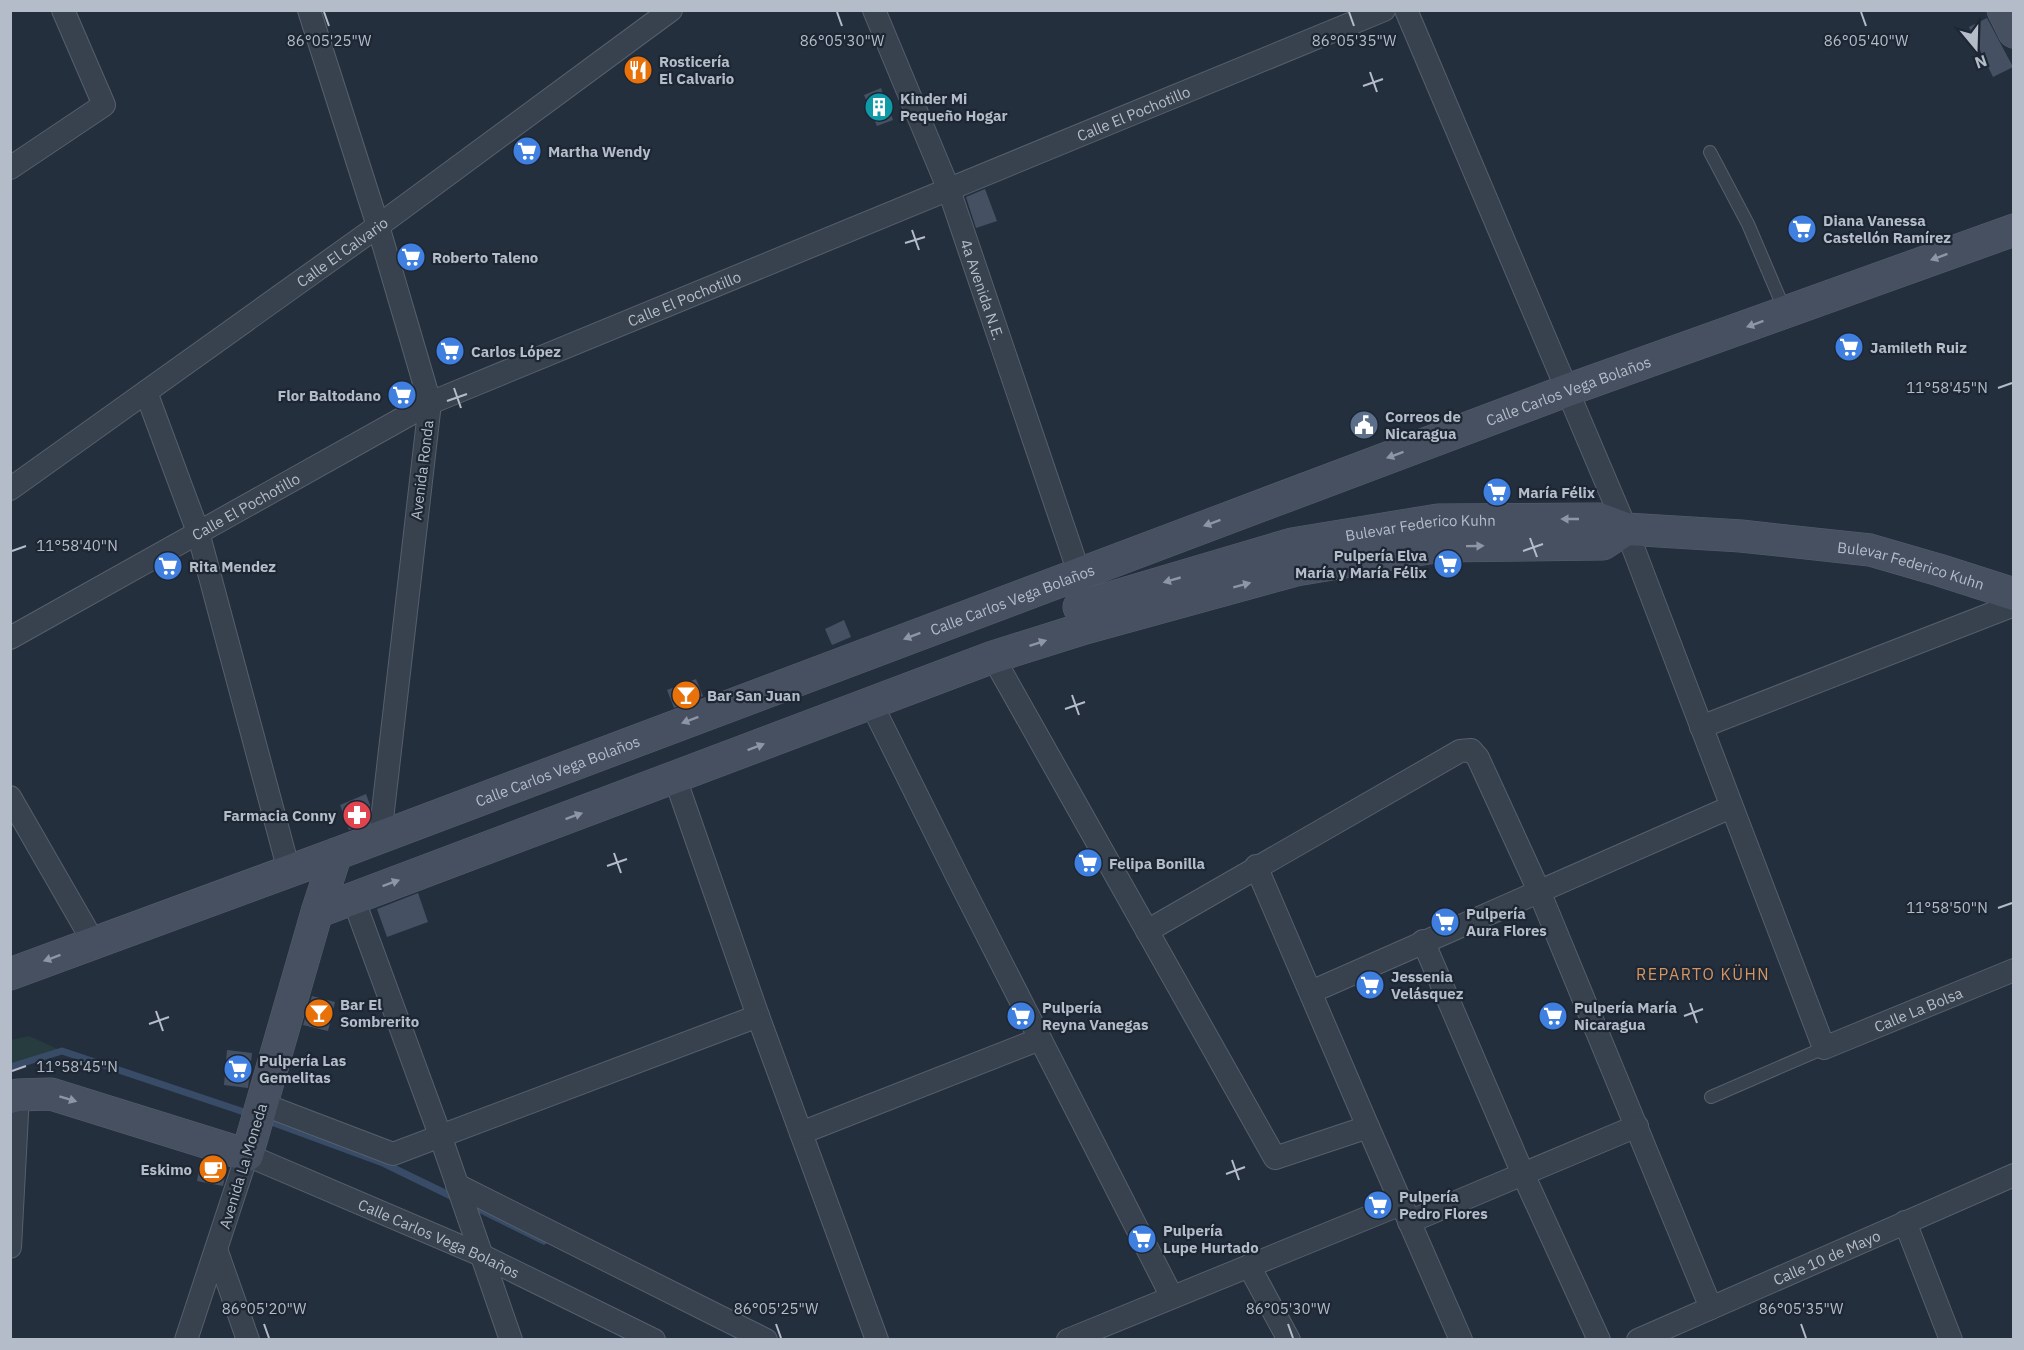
<svg xmlns="http://www.w3.org/2000/svg" width="2024" height="1350" font-family="'IBM Plex Sans',sans-serif">
  <rect width="100%" height="100%" fill="#242f3e"/>
  <path fill="#263c3f" d="M29 1036 62 1051 11 1067V1040Z"/>
  <g fill="none" stroke-linecap="round" stroke-linejoin="round">
    <path stroke="#394c67" stroke-width="7" d="M10 1067 62 1051 250 1114
      M266 1120 383 1163 455 1198
      M471 1205 544 1241"/>
  </g>
  <path fill="#455162" d="M1987 18 2013 67 1993 77 1969 27Z
    M881 88 893 120 877 126 864 95Z
    M985 189 997 221 976 228 966 197Z
    M844 620 851 637 832 645 825 629Z
    M696 679 703 696 674 708 667 690Z
    M366 794 370 805 368 823 349 830 340 805Z
    M418 893 428 922 387 937 377 909Z
    M312 996 335 1002 328 1031 303 1025Z
    M227 1050 252 1053 248 1088 224 1085Z
    M201 1160 227 1167 223 1186 197 1181Z"/>
  <g fill="none" stroke-linecap="round" stroke-linejoin="round">
    <g stroke="#565f6c" stroke-width="14">
      <path id="lane" d="M1710 152 1748 224 1785 311
        M1711 1097 1824 1048"/>
    </g>
    <g stroke="#565f6c" stroke-width="24">
      <g id="street">
        <path d="M309 10 378 226 430 403 380 837"/>
        <path id="s1" d="M874 10 949 190 1079 573"/>
        <path id="s2" d="M1406 10 1626 529 1824 1048 2014 970"/>
        <path d="M10 168 104 105 63 10"/>
        <path d="M146 392 198 532 289 871"/>
        <path id="s3" d="M10 489 378 226 671 10"/>
        <path id="s4" d="M10 638 430 403 1384 10"/>
        <path d="M993 657 1275 1158 1368 1127"/>
        <path d="M871 703 959 880 1172 1297"/>
        <path d="M1701 727 2014 605"/>
        <path d="M675 778 758 1016 877 1340"/>
        <path d="M10 797 94 943"/>
        <path d="M1256 866 1368 1127 1461 1340"/>
        <path d="M353 898 440 1135 511 1340"/>
        <path d="M1147 931 1460 751 1471 750 1478 758 1539 891 1711 1308"/>
        <path d="M1423 941 1523 1174 1599 1340"/>
        <path d="M1311 992 1731 807"/>
        <path d="M262 1104 393 1154 758 1016"/>
        <path d="M801 1133 1040 1039"/>
        <path d="M457 1185 766 1340"/>
        <path d="M1409 1222 1637 1126"/>
        <path d="M1905 1222 1951 1340"/>
        <path d="M10 1247 18 1095"/>
        <path d="M217 1252 248 1340"/>
        <path d="M1249 1266 1289 1340"/>
        <path id="s5" d="M186 1340 247 1155 481 1255 654 1340"/>
        <path d="M1068 1340 1401 1204"/>
        <path id="s6" d="M1638 1340 2014 1175"/>
      </g>
    </g>
    <g stroke="#565f6c" stroke-width="33">
      <g id="secondary">
        <path d="M2003 10 2014 32"/>
        <path id="s7" d="M1079 607 1292 544 1438 520 1599 519 1626 529 1741 536 1870 550 1939 570 2014 594"/>
        <path d="M317 912 993 657 1085 628 1296 570 1441 546 1603 544 1626 529"/>
        <path id="s8" d="M10 974 336 854 1568 390 2014 230"/>
        <path d="M10 1097 18 1095 51 1094 247 1155 317 912 336 854"/>
      </g>
    </g>
    <use href="#lane" stroke="#38414e" stroke-width="12"/>
    <use href="#street" stroke="#38414e" stroke-width="22"/>
    <use href="#secondary" stroke="#465061" stroke-width="32"/>
  </g>
  <defs><path id="oneway-solid" d="M-6-.8H1V-3.2L6.5 0L1 3.2V.8H-6Z" transform="scale(1.5)"/></defs>
  <g fill="#8e96a5">
    <use href="#oneway-solid" transform="translate(1939 257) rotate(160)"/>
    <use href="#oneway-solid" transform="translate(1755 324) rotate(160)"/>
    <use href="#oneway-solid" transform="translate(1395 455) rotate(160)"/>
    <use href="#oneway-solid" transform="translate(1570 519) rotate(180)"/>
    <use href="#oneway-solid" transform="translate(1212 523) rotate(160)"/>
    <use href="#oneway-solid" transform="translate(1475 546) rotate(-1)"/>
    <use href="#oneway-solid" transform="translate(1172 580) rotate(164)"/>
    <use href="#oneway-solid" transform="translate(1242 585) rotate(-15)"/>
    <use href="#oneway-solid" transform="translate(912 636) rotate(159)"/>
    <use href="#oneway-solid" transform="translate(1038 643) rotate(-18)"/>
    <use href="#oneway-solid" transform="translate(690 720) rotate(159)"/>
    <use href="#oneway-solid" transform="translate(756 747) rotate(-21)"/>
    <use href="#oneway-solid" transform="translate(574 816) rotate(-20)"/>
    <use href="#oneway-solid" transform="translate(391 883) rotate(-20)"/>
    <use href="#oneway-solid" transform="translate(52 958) rotate(160)"/>
    <use href="#oneway-solid" transform="translate(68 1099) rotate(17)"/>
  </g>
  <path fill="none" stroke="#b4bcc9" stroke-width="2" d="M324 12 329 26M837 12 842 26M1349 12 1354 26M1861 12 1866 26M1370 72 1377 92M1363 86 1383 79M912 230 919 250M905 243 925 237M454 388 461 408M1998 388 2012 383M447 401 467 394M1530 538 1537 557M12 551 26 546M1523 551 1543 544M1072 695 1079 715M1065 709 1085 702M614 853 621 873M607 866 627 859M1998 908 2012 903M1690 1003 1697 1023M156 1011 163 1031M1684 1016 1703 1009M149 1024 169 1017M12 1071 26 1066M1232 1160 1239 1180M1226 1174 1245 1167M264 1324 269 1338M776 1324 781 1338M1288 1324 1293 1338M1801 1324 1806 1338"/>
  <defs>
    <g id="restaurant-disc" transform="scale(1.5)"><circle r="9.5" fill="#e8710a" stroke="#1d2633"/><path d="M-5-6h1v4h1v-4h1v4h1v-4h1v5L-1.5 .5V6h-2V.5L-5-1ZM5-6V6H3V1.5H1.5Q1.5-4 5-6Z" fill="#fff"/></g>
    <g id="building-disc" transform="scale(1.5)"><circle r="9.5" fill="#0f9aa8" stroke="#1d2633"/><path d="M-4-6H4V6H1V3H-1V6H-4ZM-2.5-4.3h1.7v1.8h-1.7ZM.8-4.3h1.7v1.8H.8ZM-2.5-1h1.7V.8h-1.7ZM.8-1h1.7V.8H.8Z" fill="#fff"/></g>
    <g id="supermarket-disc" transform="scale(1.5)"><circle r="9.5" fill="#3f7fe0" stroke="#1d2633"/><path d="M-6-5.5h2.5l.6 2H6L4.5 2H-2.5L-4.4-4H-6ZM-1.5 3.2a1.3 1.3 0 1 0 .1 0ZM3 3.2a1.3 1.3 0 1 0 .1 0Z" fill="#fff"/></g>
    <g id="civic-disc" transform="scale(1.5)"><circle r="9.5" fill="#5c6f8a" stroke="#1d2633"/><path d="M-.6-6.5H3V-4.5H.6V-3L4-1V1h2V6H-6V1h2V-1L-.6-3ZM-1.2 2.5V6h2.4V2.5Z" fill="#fff"/></g>
    <g id="bar-disc" transform="scale(1.5)"><circle r="9.5" fill="#e8710a" stroke="#1d2633"/><path d="M-6-5H6L.8 .8V4.5H3.5V6h-7V4.5H-.8V.8Z" fill="#fff"/></g>
    <g id="pharmacy-disc" transform="scale(1.5)"><circle r="9.5" fill="#e0444e" stroke="#1d2633"/><path d="M-2-6h4v4h4v4h-4v4h-4v-4h-4v-4h4Z" fill="#fff"/></g>
    <g id="cafe-disc" transform="scale(1.5)"><circle r="9.5" fill="#e8710a" stroke="#1d2633"/><path d="M-5.5-4.5H6V0H3Q3 3.5 0 3.5H-2.5Q-5.5 3.5-5.5 0ZM3-3.2v2h1.7v-2ZM-6 4.5H4V6H-6Z" fill="#fff"/></g>
  </defs>
  <g fill-rule="evenodd">
    <use href="#restaurant-disc" x="638" y="70"/>
    <use href="#building-disc" x="879" y="107"/>
    <use href="#supermarket-disc" x="527" y="151"/>
    <use href="#supermarket-disc" x="1802" y="229"/>
    <use href="#supermarket-disc" x="411" y="257"/>
    <use href="#supermarket-disc" x="1849" y="347"/>
    <use href="#supermarket-disc" x="450" y="351"/>
    <use href="#supermarket-disc" x="402" y="395"/>
    <use href="#civic-disc" x="1364" y="425"/>
    <use href="#supermarket-disc" x="1497" y="492"/>
    <use href="#supermarket-disc" x="1448" y="564"/>
    <use href="#supermarket-disc" x="168" y="566"/>
    <use href="#bar-disc" x="686" y="695"/>
    <use href="#pharmacy-disc" x="357" y="815"/>
    <use href="#supermarket-disc" x="1088" y="863"/>
    <use href="#supermarket-disc" x="1445" y="922"/>
    <use href="#supermarket-disc" x="1370" y="985"/>
    <use href="#bar-disc" x="319" y="1013"/>
    <use href="#supermarket-disc" x="1021" y="1016"/>
    <use href="#supermarket-disc" x="1553" y="1016"/>
    <use href="#supermarket-disc" x="238" y="1069"/>
    <use href="#cafe-disc" x="213" y="1169"/>
    <use href="#supermarket-disc" x="1378" y="1205"/>
    <use href="#supermarket-disc" x="1142" y="1239"/>
  </g>
  <g text-anchor="middle" dominant-baseline="central" stroke-width="4.5" stroke-linejoin="round" paint-order="stroke">
    <g font-size="15" font-weight="bold" fill="#b4bcc9" stroke="#1d2633" text-anchor="start">
      <text x="659" y="61">Rosticería<tspan x="659" dy="17">El Calvario</tspan></text>
      <text x="900" y="98">Kinder Mi<tspan x="900" dy="17">Pequeño Hogar</tspan></text>
      <text x="548" y="151">Martha Wendy</text>
      <text x="1823" y="220">Diana Vanessa<tspan x="1823" dy="17">Castellón Ramírez</tspan></text>
      <text x="432" y="257">Roberto Taleno</text>
      <text x="1870" y="347">Jamileth Ruiz</text>
      <text x="471" y="351">Carlos López</text>
      <text x="381" y="395" text-anchor="end">Flor Baltodano</text>
      <text x="1385" y="416">Correos de<tspan x="1385" dy="17">Nicaragua</tspan></text>
      <text x="1518" y="492">María Félix</text>
      <text x="1427" y="555" text-anchor="end">Pulpería Elva<tspan x="1427" dy="17">María y María Félix</tspan></text>
      <text x="189" y="566">Rita Mendez</text>
      <text x="707" y="695">Bar San Juan</text>
      <text x="336" y="815" text-anchor="end">Farmacia Conny</text>
      <text x="1109" y="863">Felipa Bonilla</text>
      <text x="1466" y="913">Pulpería<tspan x="1466" dy="17">Aura Flores</tspan></text>
      <text x="1391" y="976">Jessenia<tspan x="1391" dy="17">Velásquez</tspan></text>
      <text x="340" y="1004">Bar El<tspan x="340" dy="17">Sombrerito</tspan></text>
      <text x="1042" y="1007">Pulpería<tspan x="1042" dy="17">Reyna Vanegas</tspan></text>
      <text x="1574" y="1007">Pulpería María<tspan x="1574" dy="17">Nicaragua</tspan></text>
      <text x="259" y="1060">Pulpería Las<tspan x="259" dy="17">Gemelitas</tspan></text>
      <text x="192" y="1169" text-anchor="end">Eskimo</text>
      <text x="1399" y="1196">Pulpería<tspan x="1399" dy="17">Pedro Flores</tspan></text>
      <text x="1163" y="1230">Pulpería<tspan x="1163" dy="17">Lupe Hurtado</tspan></text>
    </g>
    <g font-size="15" fill="#b4bcc9" stroke="#1d2633">
      <text stroke="none"><textPath href="#s4" startOffset="1242">Calle El Pochotillo</textPath></text>
      <text stroke="none"><textPath href="#s3" startOffset="408">Calle El Calvario</textPath></text>
      <text stroke="none"><textPath href="#s1" startOffset="300">4a Avenida N.E.</textPath></text>
      <text stroke="none"><textPath href="#s4" startOffset="756">Calle El Pochotillo</textPath></text>
      <text stroke="none"><textPath href="#s8" startOffset="1664">Calle Carlos Vega Bolaños</textPath></text>
      <text transform="translate(422 470) rotate(-83)">Avenida Ronda</text>
      <text stroke="none"><textPath href="#s4" startOffset="270">Calle El Pochotillo</textPath></text>
      <text stroke="none"><textPath href="#s7" startOffset="352">Bulevar Federico Kuhn</textPath></text>
      <text stroke="none"><textPath href="#s7" startOffset="848">Bulevar Federico Kuhn</textPath></text>
      <text stroke="none"><textPath href="#s8" startOffset="1070">Calle Carlos Vega Bolaños</textPath></text>
      <text stroke="none"><textPath href="#s8" startOffset="584">Calle Carlos Vega Bolaños</textPath></text>
      <text stroke="none"><textPath href="#s2" startOffset="1221">Calle La Bolsa</textPath></text>
      <text transform="translate(243 1166) rotate(-73)">Avenida La Moneda</text>
      <text stroke="none"><textPath href="#s5" startOffset="404">Calle Carlos Vega Bolaños</textPath></text>
      <text stroke="none"><textPath href="#s6" startOffset="206">Calle 10 de Mayo</textPath></text>
    </g>
    <g font-size="16" letter-spacing="1.5" fill="#d59563" stroke="#1d2633">
      <text x="1703" y="974">REPARTO KÜHN</text>
    </g>
  </g>
  <g font-size="15" text-anchor="middle" fill="#b4bcc9" stroke="#1d2633" stroke-width="4.5" stroke-linejoin="round" paint-order="stroke">
    <text x="1866" y="46">86°05'40"W</text>
    <text x="329" y="46">86°05'25"W</text>
    <text x="842" y="46">86°05'30"W</text>
    <text x="1354" y="46">86°05'35"W</text>
    <text x="1947" y="393">11°58'45"N</text>
    <text x="77" y="551">11°58'40"N</text>
    <text x="1947" y="913">11°58'50"N</text>
    <text x="77" y="1072">11°58'45"N</text>
    <text x="264" y="1314">86°05'20"W</text>
    <text x="776" y="1314">86°05'25"W</text>
    <text x="1288" y="1314">86°05'30"W</text>
    <text x="1801" y="1314">86°05'35"W</text>
  </g>
  <rect width="2024" height="1350" fill="none" stroke="#b4bcc9" stroke-width="24"/>
  <g transform="translate(1976 48) rotate(161)" stroke="#1d2633" stroke-width="4.5" paint-order="stroke">
  <path d="M0-4.5L10 22L0 15L-10 22Z" fill="#b4bcc9"/>
  <text y="-9" font-size="16" font-weight="bold" text-anchor="middle" fill="#b4bcc9">N</text>
  </g>
</svg>
